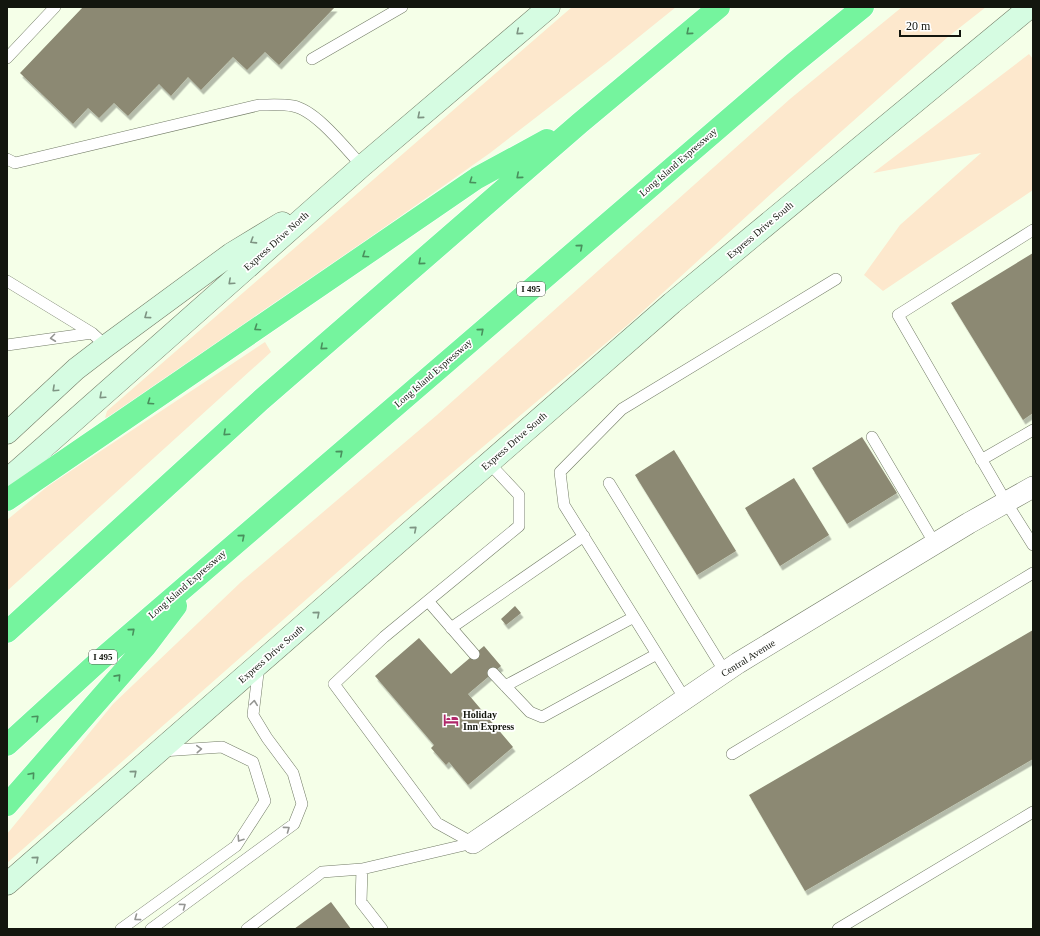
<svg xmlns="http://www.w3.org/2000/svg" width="1040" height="936" font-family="Georgia,serif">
  <defs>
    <filter id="shadow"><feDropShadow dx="2.5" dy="4.5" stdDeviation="0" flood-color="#0004"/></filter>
  </defs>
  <rect width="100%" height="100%" fill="#f5ffe8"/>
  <path fill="#fde8cd" d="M572 7H676L609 61 490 153 286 297 112 415 105 418 107 411Z
    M902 7H986L949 36 773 192 631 322 401 516 7 863V834L113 704 241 582 437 415 790 99Z
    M1029 54 1033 59V190L883 291 864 275 900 225 981 153 873 173Z
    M265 342 271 352 7 591V520L48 486Z"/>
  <path fill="#8c8973" filter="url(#shadow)" d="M83 7H335L279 65 265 52 247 70 233 57 201 90 188 77 171 96 159 84 128 116 114 103 99 118 88 108 73 124 20 73Z
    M1033 253V413L1023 420 951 303Z
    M862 437 897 493 847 524 812 468Z
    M674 450 736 551 697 575 635 475Z
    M794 478 829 535 780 566 745 508Z
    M515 606 521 613 506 625 501 619Z
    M1033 630V759L805 891 749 795Z
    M419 638 451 674 484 646 501 666 468 694 513 747 468 785 449 762 446 765 431 748 434 745 375 676Z
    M331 902 351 929H294Z"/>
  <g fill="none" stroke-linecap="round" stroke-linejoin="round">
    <g stroke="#737c67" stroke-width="12">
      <path id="lane" d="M7 58 55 7
        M312 59 402 7
        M7 159 15 163 259 105C270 105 282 104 293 106 316 110 346 149 362 166
        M1033 230 898 315 1006 502 1033 545
        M7 281 92 333 106 346
        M7 345 92 333
        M872 437 935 544
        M981 460 1033 430
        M609 483 725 672
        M428 601 474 654
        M451 628 584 536
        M493 673 530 712 542 717 657 654
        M505 686 634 617
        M685 699 564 505 560 472 622 409 836 279
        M732 754 1033 573
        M473 843 437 823 334 684 384 637 519 526V495L489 463
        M362 869 473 843
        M121 929 236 846 265 801 253 762 222 747 162 751
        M151 929 294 824 302 804 293 773 267 738 253 715 259 665
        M247 929 322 872 362 869 361 902 382 929
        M838 929 1033 812"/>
    </g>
    <g stroke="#737c67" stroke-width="22">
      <path id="street" d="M473 843 738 663 969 523 1033 487"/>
    </g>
    <g stroke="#737c67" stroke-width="23">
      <path id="secondary" d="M7 433 76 369 106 346 231 254 282 223
        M7 480 362 166 549 7
        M7 884 672 303 1030 7"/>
    </g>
    <g stroke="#fff" stroke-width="23">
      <path id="highway" d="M7 500 477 178 547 140
        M7 632 261 400 580 123 719 7
        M7 745 99 661 793 64 863 7
        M7 805 145 647 176 606"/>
    </g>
    <use href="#lane" stroke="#fff" stroke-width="11"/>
    <use href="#street" stroke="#fff" stroke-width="21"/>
    <use href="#secondary" stroke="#d6fce2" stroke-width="22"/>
    <use href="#highway" stroke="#75f49e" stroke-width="22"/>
  </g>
  <defs><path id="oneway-chevron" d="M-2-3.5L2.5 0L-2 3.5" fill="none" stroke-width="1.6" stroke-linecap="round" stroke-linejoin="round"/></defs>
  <g stroke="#7e9483">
    <use href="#oneway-chevron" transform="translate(519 32) rotate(140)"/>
    <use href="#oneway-chevron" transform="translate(420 116) rotate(140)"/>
    <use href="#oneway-chevron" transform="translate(253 241) rotate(148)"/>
    <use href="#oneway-chevron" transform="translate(231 282) rotate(138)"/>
    <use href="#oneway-chevron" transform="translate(147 316) rotate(144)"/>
    <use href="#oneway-chevron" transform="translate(55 389) rotate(137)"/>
    <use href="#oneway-chevron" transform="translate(102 396) rotate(138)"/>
    <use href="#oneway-chevron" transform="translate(414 529) rotate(-41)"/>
    <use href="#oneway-chevron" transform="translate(317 614) rotate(-41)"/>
    <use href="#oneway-chevron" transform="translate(134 773) rotate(-41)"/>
    <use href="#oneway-chevron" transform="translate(36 859) rotate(-41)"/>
  </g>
  <g stroke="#49905d">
    <use href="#oneway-chevron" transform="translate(689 32) rotate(140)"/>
    <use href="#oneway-chevron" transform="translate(519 176) rotate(139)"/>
    <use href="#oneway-chevron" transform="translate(472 181) rotate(146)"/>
    <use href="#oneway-chevron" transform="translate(580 247) rotate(-41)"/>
    <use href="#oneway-chevron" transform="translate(365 255) rotate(146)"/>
    <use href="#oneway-chevron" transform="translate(421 262) rotate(139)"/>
    <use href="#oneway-chevron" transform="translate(257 328) rotate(146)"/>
    <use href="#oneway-chevron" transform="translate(481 331) rotate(-41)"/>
    <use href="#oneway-chevron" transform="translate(323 347) rotate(139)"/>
    <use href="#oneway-chevron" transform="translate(150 402) rotate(146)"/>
    <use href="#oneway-chevron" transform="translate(226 433) rotate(138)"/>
    <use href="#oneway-chevron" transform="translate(340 453) rotate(-41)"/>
    <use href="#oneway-chevron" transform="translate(242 537) rotate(-41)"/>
    <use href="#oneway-chevron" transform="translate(132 631) rotate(-41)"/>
    <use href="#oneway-chevron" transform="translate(118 677) rotate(-48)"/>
    <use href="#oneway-chevron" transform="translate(36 718) rotate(-43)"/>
    <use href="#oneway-chevron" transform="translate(32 775) rotate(-49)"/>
  </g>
  <g stroke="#959693">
    <use href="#oneway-chevron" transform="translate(53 338) rotate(173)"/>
    <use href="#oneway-chevron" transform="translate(254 703) rotate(-83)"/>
    <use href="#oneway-chevron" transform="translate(199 749) rotate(-4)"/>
    <use href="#oneway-chevron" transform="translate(287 829) rotate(-36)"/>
    <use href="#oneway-chevron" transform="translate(240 839) rotate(123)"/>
    <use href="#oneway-chevron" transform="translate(183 906) rotate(-36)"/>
    <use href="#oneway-chevron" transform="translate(137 918) rotate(144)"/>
  </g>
  <defs>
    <g id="hotel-bare" transform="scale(1.2)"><path d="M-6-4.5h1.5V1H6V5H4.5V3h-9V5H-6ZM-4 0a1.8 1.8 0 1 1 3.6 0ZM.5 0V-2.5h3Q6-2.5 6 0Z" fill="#b0286a" stroke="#fff" stroke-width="2.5" paint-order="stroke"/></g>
  </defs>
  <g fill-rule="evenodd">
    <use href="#hotel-bare" x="451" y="720"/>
  </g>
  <g text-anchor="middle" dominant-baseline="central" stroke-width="3.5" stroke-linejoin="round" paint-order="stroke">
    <g fill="#fff" stroke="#5a5c56" stroke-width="1">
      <rect x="517" y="282" width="28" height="14" rx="3"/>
      <rect x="89" y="650" width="28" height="14" rx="3"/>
    </g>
    <g font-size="9" font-weight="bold" fill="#13160e">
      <text x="531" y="289">I 495</text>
      <text x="103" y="657">I 495</text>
    </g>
    <g font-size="10" fill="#13160e" stroke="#fff">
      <text transform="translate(678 162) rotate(-41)">Long Island Expressway</text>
      <text transform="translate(760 230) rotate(-40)">Express Drive South</text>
      <text transform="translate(276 241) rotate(-42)">Express Drive North</text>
      <text transform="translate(433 373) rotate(-41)">Long Island Expressway</text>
      <text transform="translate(514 441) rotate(-41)">Express Drive South</text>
      <text transform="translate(187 584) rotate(-41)">Long Island Expressway</text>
      <text transform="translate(271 654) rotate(-41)">Express Drive South</text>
      <text transform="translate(748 658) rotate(-32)">Central Avenue</text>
    </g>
    <g font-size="10" font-weight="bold" fill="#13160e" stroke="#fff" text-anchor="start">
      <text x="463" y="714">Holiday<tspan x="463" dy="12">Inn Express</tspan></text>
    </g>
  </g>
  <rect width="1040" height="936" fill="none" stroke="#13160e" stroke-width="16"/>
  <path d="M900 30v6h60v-6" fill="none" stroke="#13160e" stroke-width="2"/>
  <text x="906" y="30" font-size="12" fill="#13160e" stroke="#ffffff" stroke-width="3" paint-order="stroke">20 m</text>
</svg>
